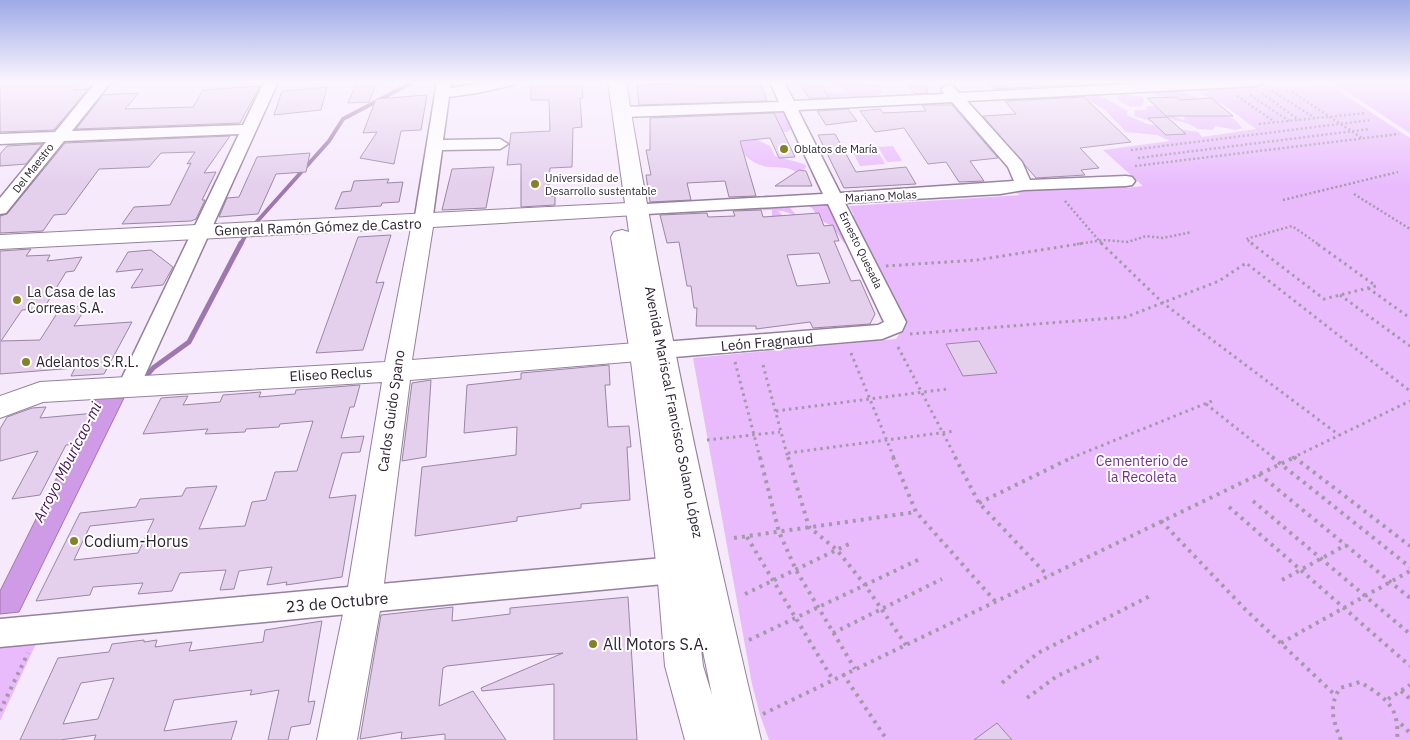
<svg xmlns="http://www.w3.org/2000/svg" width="1410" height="740" font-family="'IBM Plex Sans',sans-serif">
  <rect width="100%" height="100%" fill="#f6e9fc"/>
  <path fill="#e9bbfd" d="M830 82 879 84 882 93C870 100 828 101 816 95L820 92 847 93 840 86Z
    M1132 82H1151L1197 97 1202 101C1179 100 1150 98 1132 82Z
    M1171 82H1249L1280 88 1331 86 1410 138V740H769L760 715 752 684 693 358 896 339 902 330 898 318 883 308 873 289 877 278 864 267 849 226 848 219 854 215 849 206 1021 195 1009 190 1012 184 1028 183 1039 187 1062 176 1080 181 1124 182 1126 188 1143 186 1103 150 1170 141 1157 135 1126 132 1104 109 1080 96 1081 94 1093 92 1097 94 1128 111 1127 115 1147 124 1198 132 1202 137 1256 129 1224 105 1201 94 1207 93 1205 91 1217 90 1218 86 1204 89Z
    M1332 82H1410V133Z
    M1120 94 1144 97 1143 106C1131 108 1125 106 1116 97Z
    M765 100C778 105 789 114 792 128L787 132 654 121 651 116 658 112 671 118 697 111 732 108 755 101Z
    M1149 106C1167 106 1169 117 1184 120L1185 116C1205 114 1230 108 1242 128L1236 130 1215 126 1213 130 1198 129 1189 124 1165 117 1155 123 1134 116 1135 110H1147L1146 107Z
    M756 139 770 146 775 156 804 164 806 166 805 169 796 172C786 166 780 168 769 167 752 165 741 153 731 140Z
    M875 146 885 164 860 166 851 148Z
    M893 146 902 161 887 162 878 147Z
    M767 195 791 202 790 208 797 216 783 211H778L783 216 772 222V210C759 209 751 215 741 204L743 200Z
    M800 201 842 202 849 210 844 214 849 242 844 243 832 226 820 220 812 208Z
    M37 644 35 646 0 721V647Z"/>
  <path fill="#cf9ae6" stroke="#9e77af" d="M124 398 19 612 0 614V591L96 399Z"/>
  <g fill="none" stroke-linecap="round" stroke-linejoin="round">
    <path stroke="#9e77af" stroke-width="4" d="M253 226 329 141 343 119 413 82
      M241 244 247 232"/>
    <path stroke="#9e77af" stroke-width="5" d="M143 380 153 368 189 342 241 243"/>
  </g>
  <path fill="#e4cfed" stroke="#9a86a2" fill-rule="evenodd" d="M0 82H81L74 90 88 89 54 130 0 132Z
    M357 82H377L369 102 348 103Z
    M531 82H582L583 98H580L582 127 573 128 572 167 550 168 548 196H555V205L521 207V164L507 165 511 133 550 131 549 100H531Z
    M705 82H760L767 101 639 105 637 85Z
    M799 82H820L829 98H809Z
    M907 82H927V93L915 94Z
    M988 82H1069L1072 85 994 89Z
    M260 86 240 123 76 129 103 95 139 93 125 109 193 107 203 90Z
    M327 87 321 110 274 115 282 91Z
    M427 95 421 130 401 131 394 164 360 158 377 132 363 133 376 99Z
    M1084 97 1131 142 1080 148 1099 168 1081 170 1085 175 1036 178 983 116 1016 114 1005 101Z
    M1177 97 1180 100 1211 98 1233 116H1166L1147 98Z
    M922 105H952L998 158 970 161 984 181 959 182 946 162 928 164 904 128 875 132 860 111 880 109 883 113 926 111Z
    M848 109 857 121 826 125 817 111Z
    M774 113 795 157 779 158 770 138 740 141 756 196 729 197 725 181 687 183 691 200 650 202 646 175H651L646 150H650V118Z
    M1167 117 1186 134 1166 135 1148 118Z
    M835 134 856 172 906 167 916 184 844 188 818 135Z
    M230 136 204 173 216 172 202 200H205L196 219 191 221 122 224 134 207 170 205 191 163 187 164 195 152 161 153 149 167 99 169 66 214 54 215 43 231 0 233V216L7 214 65 143Z
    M42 144 26 164 0 166V154L7 146Z
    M310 153 306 172 276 174 258 214 219 217 227 198 239 197 257 157Z
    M494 167 486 208 442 210 452 169Z
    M799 170 806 171 812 186H775Z
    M389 179 387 183 403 182 399 202 382 203 381 206 335 209 342 192 351 191 354 181Z
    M761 210 763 217 819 213 824 226 833 225 839 241H834L851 281 860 280 875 314 870 324 813 328 810 322 756 329V326H696L697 308H694L691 286H687L679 242 667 243 660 215 707 213 708 217 735 216 733 211ZM819 253 830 283 797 286 787 255Z
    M391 235 376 283 384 282 363 350 316 353 358 237Z
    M31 249 26 256 50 255 47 261 82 257 74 271 66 272 44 308 22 310 1 341 40 340 61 307 87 306 74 326 132 322 104 374 71 376 75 368 0 374V251Z
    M151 250 173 267 163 285 131 288 143 269 116 272 128 252Z
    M979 341 997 373 963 376 946 344Z
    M609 365 610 385H605L608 427 629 426 631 447H627L630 500 581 504V508L517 517V521L415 536 422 467 516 455 517 427 464 433 467 385 521 379V373Z
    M431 380 426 457 402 461 412 383Z
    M360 385 354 407H350L341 438 364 436 360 452 342 453 329 498 356 495 342 577 286 585 287 582 267 585 272 567 239 571 234 589 220 590 226 570 180 573 172 591 138 594 143 583 93 587 90 595 36 601 80 513 136 507 140 499 182 496 186 488 217 486 199 529 245 526 252 502 266 500 275 472 297 471 313 421 280 424 279 427 246 429 245 432 205 434 208 429 143 434 161 398 188 396 183 405 220 402 223 395 261 392 259 397 295 394 296 390ZM154 519 138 553 74 560 90 526Z
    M46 407 40 418 96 413 78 444 66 445 40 495 12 499 38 451 0 461V429L7 417 32 408Z
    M628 597 637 740H554V684L482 691 481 688 563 653 447 666 443 668 439 706 473 691 506 740H445V734L401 739 402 732 360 739 381 615 453 607 452 621 510 614V608Z
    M322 621 308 702 315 701 310 724 291 727 288 740H268L279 690 250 695 252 690 174 700 164 731 237 721 231 740H94L96 735 60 740H20L58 658 109 652 112 644 144 640V642L157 640 155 647 192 642 189 651 263 642 265 630ZM114 678 98 719 63 724 81 683Z
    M997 723 1012 740H974Z"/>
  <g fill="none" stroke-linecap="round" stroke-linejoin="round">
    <g stroke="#95819d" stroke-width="3">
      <path id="minor" d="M96 82H111L72 131 243 125 264 82H278L140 386 137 392 129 394 121 392 118 386 239 134 64 141 6 213 0 214V198L46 142 0 144V134L55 132Z
        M437 82H451L450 88 488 82H515L513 85 477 93 449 97 443 140 500 139 508 144 500 149 442 150 432 222 429 226H417L414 222Z
        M770 82H784L794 101 944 94 941 89 948 85 953 86 959 93 1169 82H1263L1256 86 967 101 1022 162 1030 180 1126 176 1132 177 1135 181 1132 185 1126 186 1024 190 1000 194 845 203 906 322 902 331 882 339 663 358 655 355 652 350 655 345 663 342 878 325 884 322 828 204 628 215 622 214 619 210 622 206 628 205 823 194 784 111 623 117 615 112 623 107 779 102ZM952 102 1008 167 1014 181 840 193 798 110Z
        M674 557 684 561 688 570 684 579 674 583 0 647V619Z"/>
    </g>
    <g stroke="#95819d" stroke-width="2">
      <path id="major" d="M628 203 636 205 639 210 636 215 433 227 412 360 663 341 672 343 676 350 672 357 663 359 410 380 382 599 357 740H317L346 599 382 382 43 402 0 418V396L40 382 385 362 411 228 0 249V235Z"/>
    </g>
    <g stroke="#95819d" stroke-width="2">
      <path id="highway" d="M608 82H626C662 303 709 522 761 740H685L665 666 657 570 630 353 611 237 614 232 622 230 629 232ZM699 632 712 695 703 666Z"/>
    </g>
    <path stroke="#a499a9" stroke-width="2.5" stroke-dasharray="2 2.5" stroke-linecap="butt" d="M1272 91 1315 118
      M1292 92 1362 138
      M1262 93 1299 120
      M1250 95 1289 121
      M1237 96 1275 122
      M1259 124 1366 113
      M1131 150 1371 120
      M1138 158 1370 129
      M1135 166 1399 134
      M1354 194 1410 229
      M1283 200 1398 172
      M1065 201 1102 244
      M1077 244 1104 240 1128 242 1146 236 1163 238 1192 232
      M1253 244 1246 239 1292 226 1318 244"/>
    <path stroke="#a499a9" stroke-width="3" stroke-dasharray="2.5 4" stroke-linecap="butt" d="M1101 243 1163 303 1339 435
      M1251 243 1324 299 1376 286 1316 243
      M886 266 977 260 1085 243
      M1368 288 1410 318
      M1340 295 1410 346
      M910 334 1126 317 1219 281 1246 263 1410 391
      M898 347 956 458
      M851 353 894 458
      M735 362 760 458
      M763 365 788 458
      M1206 404 1274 458
      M776 411 947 389
      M707 440 780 432
      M788 453 955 431
      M1071 458 1212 401
      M1292 458 1410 401"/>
    <path stroke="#a499a9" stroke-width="4" stroke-dasharray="3 5" stroke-linecap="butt" d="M760 457 779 532 796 570 855 669
      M788 457 809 527 837 550 865 585 906 645
      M893 457 916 512 995 601
      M955 457 979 503 1048 576
      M1272 457 1410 567
      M1294 457 1410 546
      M1259 474 1410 598
      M1253 501 1410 634
      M979 503 1073 457
      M1229 507 1410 666
      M1161 521 1245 609 1335 695
      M747 537 833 680
      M734 538 916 512
      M1282 580 1346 545
      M745 594 851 543
      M833 633 942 579
      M749 640 922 558
      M1281 643 1410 571
      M843 674 887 740
      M1002 683 1038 653 1152 595
      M1401 691 1410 699
      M1027 698 1057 676 1099 657
      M1388 699 1410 685
      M0 711 28 653
      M763 714 1295 457
      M1401 724 1410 733
      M1341 740C1333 720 1328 707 1340 688L1360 682C1386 698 1400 707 1397 740"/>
    <use href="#minor" fill="#fff" fill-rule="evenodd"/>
    <use href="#major" fill="#fff" fill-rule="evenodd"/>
    <use href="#highway" fill="#fff" fill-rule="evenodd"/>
  </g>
  <linearGradient id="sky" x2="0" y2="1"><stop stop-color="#9eaae7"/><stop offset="0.44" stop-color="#fbf5fe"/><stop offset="1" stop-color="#fbf5fe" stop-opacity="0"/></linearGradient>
  <rect width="1410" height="186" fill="url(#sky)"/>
  <g fill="#868028" stroke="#fff" stroke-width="2">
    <circle cx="784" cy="149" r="5"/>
    <circle cx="535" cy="184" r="5"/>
    <circle cx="17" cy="300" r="5"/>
    <circle cx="26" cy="362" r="5"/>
    <circle cx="74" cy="541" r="5"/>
    <circle cx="593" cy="644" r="5"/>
  </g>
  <g text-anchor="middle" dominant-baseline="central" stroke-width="4" stroke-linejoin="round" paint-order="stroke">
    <g font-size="11" fill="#2c2430" stroke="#fff" text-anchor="start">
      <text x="794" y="149">Oblatos de María</text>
      <text x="545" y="178">Universidad de<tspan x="545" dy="13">Desarrollo sustentable</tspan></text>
    </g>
    <g font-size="11" fill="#2c2430" stroke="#fff">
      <text transform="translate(33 168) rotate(-52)">Del Maestro</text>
      <text transform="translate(881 196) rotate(-3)">Mariano Molas</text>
      <text transform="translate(861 250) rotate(64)">Ernesto Quesada</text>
    </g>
    <g font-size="14" fill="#2c2430" stroke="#fff">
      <text transform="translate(318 227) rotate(-2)">General Ramón Gómez de Castro</text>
      <text transform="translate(767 342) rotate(-5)">León Fragnaud</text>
      <text transform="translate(331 374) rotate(-3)">Eliseo Reclus</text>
      <text transform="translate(391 411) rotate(-82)">Carlos Guido Spano</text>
      <text transform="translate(674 412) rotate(79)">Avenida Mariscal Francisco Solano López</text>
    </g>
    <g font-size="14" fill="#2c2430" stroke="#fff" text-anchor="start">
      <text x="27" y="292">La Casa de las<tspan x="27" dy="16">Correas S.A.</tspan></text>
      <text x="36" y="362">Adelantos S.R.L.</text>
    </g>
    <g font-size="14" fill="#713189" stroke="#fff">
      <text x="1142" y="461">Cementerio de<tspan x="1142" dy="16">la Recoleta</tspan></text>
    </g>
    <g font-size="15" font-style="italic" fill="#410f53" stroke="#fff">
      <text transform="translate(67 462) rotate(-63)">Arroyo Mburicao-mi</text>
    </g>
    <g font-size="16" fill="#2c2430" stroke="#fff" text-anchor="start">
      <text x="84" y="541">Codium-Horus</text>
      <text x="603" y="644">All Motors S.A.</text>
    </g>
    <g font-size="16" fill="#2c2430" stroke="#fff">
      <text transform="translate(337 602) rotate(-5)">23 de Octubre</text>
    </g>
  </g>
</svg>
